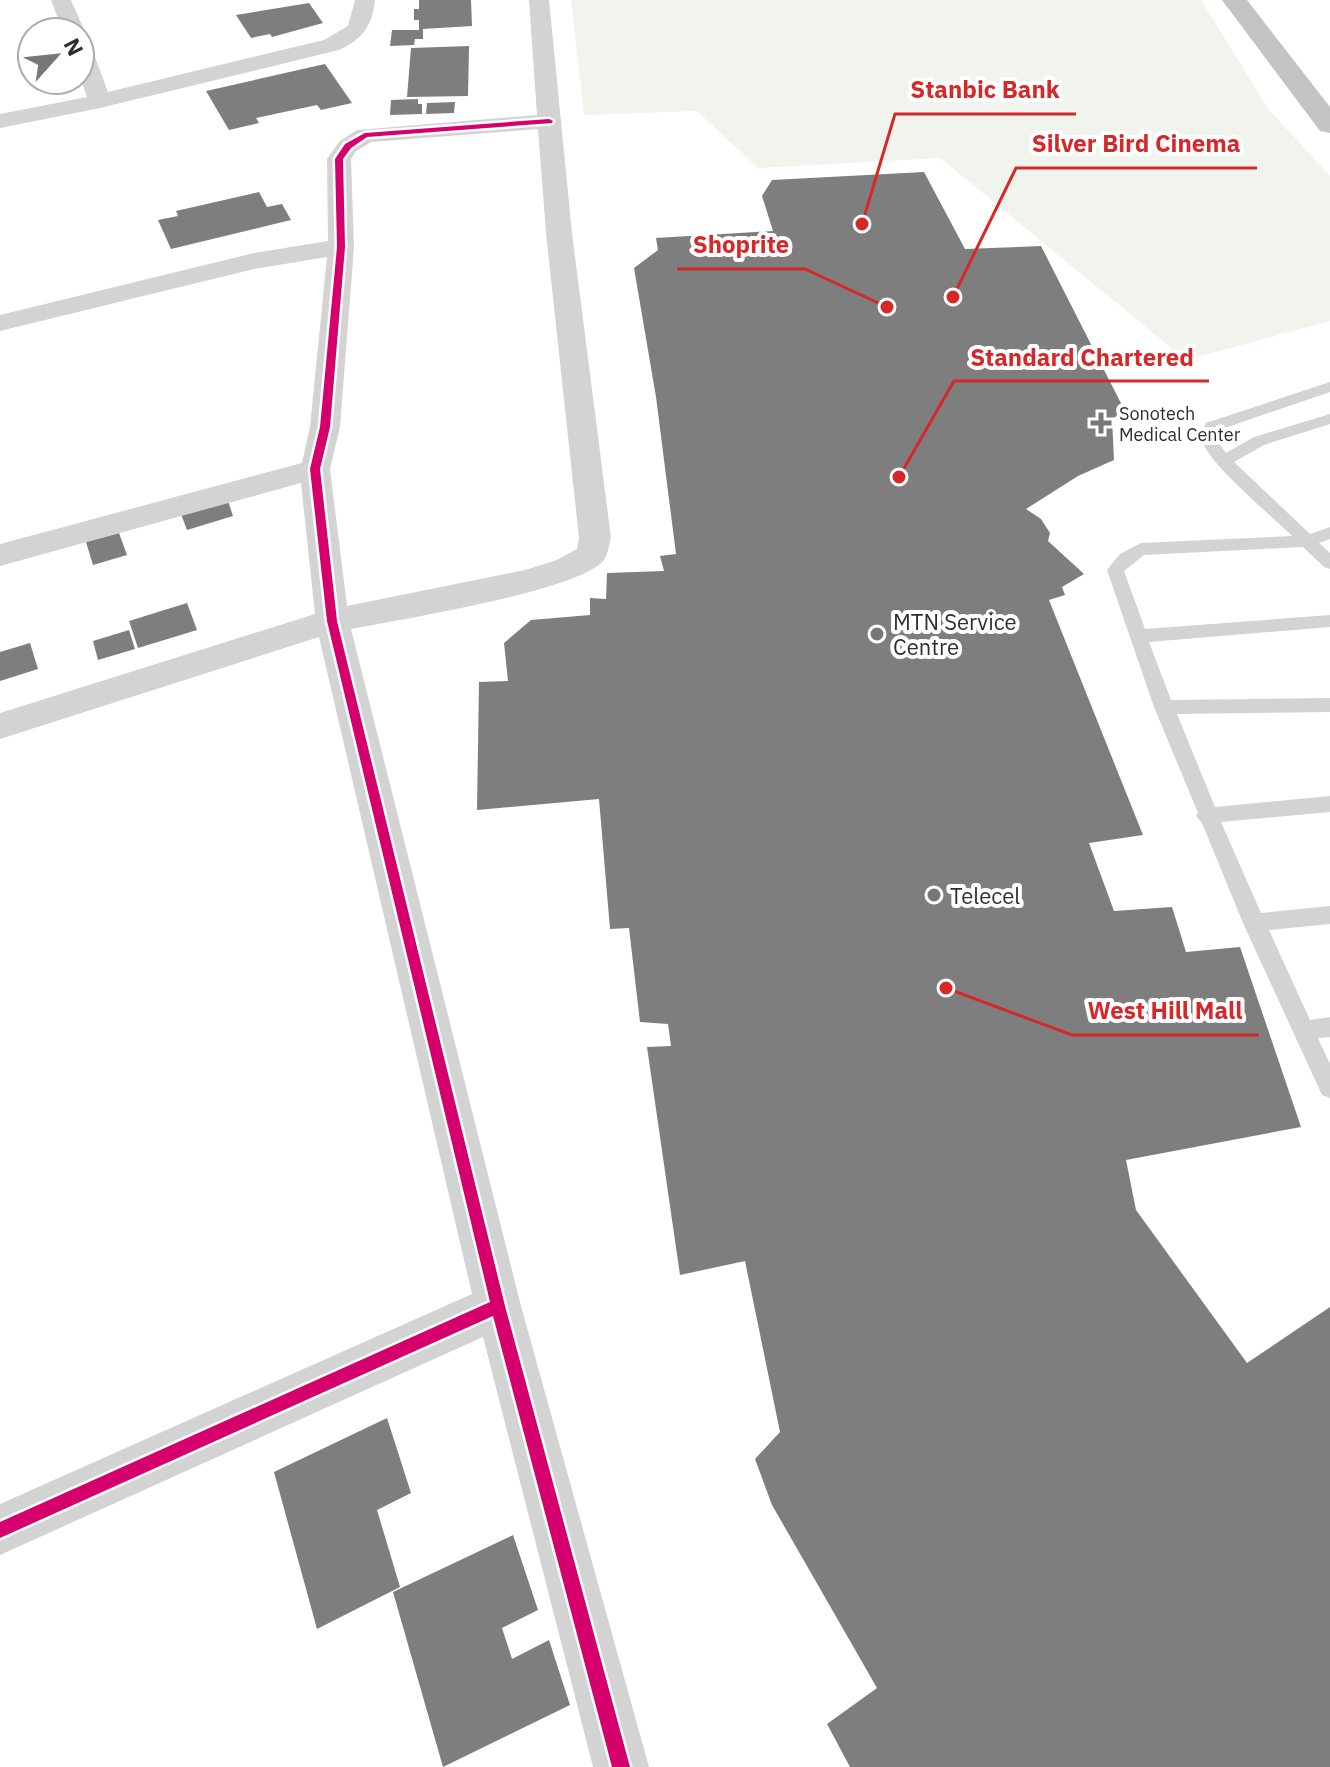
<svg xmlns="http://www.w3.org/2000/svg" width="1330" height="1767" font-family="'IBM Plex Sans',sans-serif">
  <rect width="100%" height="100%" fill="#fff"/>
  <path fill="#f0f4ec" d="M571 0H1201L1269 110 1330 176V321L1186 360 940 158 758 168 697 111 584 115Z"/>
  <path fill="#7e7e7e" d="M419 0H471L472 26 423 29V39H415L414 45 390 46 392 30H419V20H414V9H419Z
    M309 3 323 23 272 37 270 34 251 38 236 15Z
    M469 46 468 96 407 97 411 48Z
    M325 64 352 103 321 110 317 105 256 118 259 123 229 130 206 91Z
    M418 99V104H422V114L390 115 391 100Z
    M455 102 454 113 426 114 427 103Z
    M924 172 965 249 1041 246 1127 415 1112 418 1114 460 1078 476 1026 509 1041 519 1050 533 1048 541 1084 574 1062 587 1065 595 1049 600 1143 835 1089 843 1114 911 1172 907 1186 952 1240 947 1301 1127 1126 1160 1136 1210 1247 1363 1330 1307V1767H850L827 1724 877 1688 772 1505 755 1459 780 1432 745 1261 680 1275 647 1047 671 1046 668 1024 640 1022 629 928 610 929 599 799 477 810 479 682 508 681 504 643 531 620 590 615V598L606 599 607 573 664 571 660 556 676 554 656 397 634 268 658 250 656 238 773 231 762 196 772 180Z
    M259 192 267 207 282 204 291 220 171 249 158 220 178 216 176 211Z
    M228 501 233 516 187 530 181 514Z
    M119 533 127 555 93 565 86 542Z
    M187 603 197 630 138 648 129 621Z
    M129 630 135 649 98 660 93 641Z
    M30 643 38 669 0 681V652Z
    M387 1418 411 1493 377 1510 400 1587 317 1629 274 1472Z
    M513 1535 538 1610 502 1628 512 1659 549 1640 570 1705 443 1767 393 1592Z"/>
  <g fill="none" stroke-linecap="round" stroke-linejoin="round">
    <path fill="#d3d3d3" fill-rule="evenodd" d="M1330 382V392L1219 430V443L1226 453 1254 437 1330 414V424L1264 445 1234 462 1310 534 1330 527V539L1319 543 1330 553V569L1324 567 1303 547 1144 555 1124 571 1145 629 1330 615V627L1149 642 1171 700 1330 698V712L1177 714 1215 807 1330 796V812L1221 822 1261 913 1330 906V924L1269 930 1310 1020 1330 1017V1037L1318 1038 1330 1064V1098L1322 1095 1243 923 1202 823 1196 816 1198 813 1154 707 1107 570 1120 554 1141 543 1292 536C1275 519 1207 462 1203 442 1202 436 1203 429 1206 423Z"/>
    <path fill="#d3d3d3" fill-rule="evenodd" d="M51 0H71L85 32 82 37 80 32H63Z
      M355 0H375C372 26 363 39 339 50L100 108 0 128V114L87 97 80 77V39L91 46 108 92 324 40 348 26Z
      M529 0H549L572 233 611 538C609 545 608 555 603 561 578 591 397 620 351 629L521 1306 649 1767H593L483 1337 0 1555V1504L472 1294 319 637 0 739V713L315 614 301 483 0 566V544L302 463 310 427 327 257 254 269 0 331V315L254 253 328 241 327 159 340 141 357 130 537 115ZM538 129 546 233 579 538 577 549 557 560 525 570 347 606 330 469 340 427 354 247 351 159 356 151 371 142Z"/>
    <path fill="#c3c3c3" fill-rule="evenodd" d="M1222 0H1247L1330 107V133L1320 131Z"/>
    <g stroke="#fff" stroke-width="5">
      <path id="cycleway" d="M549 119 553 121 552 123 367 137 351 148 343 159 345 247 330 427 320 469 337 621 505 1306 630 1767H612L493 1316 0 1538V1522L490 1302 327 621 310 469 320 427 337 247 335 159 345 144 365 133Z"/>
    </g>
    <use href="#cycleway" fill="#d6006c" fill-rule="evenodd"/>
  </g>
  <g fill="#777" stroke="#fff" stroke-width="3">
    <path d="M1097 411h8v8h8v8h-8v8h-8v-8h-8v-8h8z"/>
    <circle cx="877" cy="634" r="8"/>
    <circle cx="934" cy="895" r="8"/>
  </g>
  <g text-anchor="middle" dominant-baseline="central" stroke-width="8" stroke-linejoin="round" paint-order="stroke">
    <g font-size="18" fill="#2e2e2e" stroke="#fff" text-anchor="start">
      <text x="1119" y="413">Sonotech<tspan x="1119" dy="21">Medical Center</tspan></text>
    </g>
    <g font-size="22" fill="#2e2e2e" stroke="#fff" text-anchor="start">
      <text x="893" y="621">MTN Service<tspan x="893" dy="25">Centre</tspan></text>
      <text x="950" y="895">Telecel</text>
    </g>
  </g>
  <path fill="none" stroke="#d62828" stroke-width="3" d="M862 224L895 114H1076M953 297L1016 168H1257M887 307L805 269H677M899 477L954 381H1209M946 988L1072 1035H1259"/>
  <g fill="#d62828" stroke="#fff" stroke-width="3">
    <circle cx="862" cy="224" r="8"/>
    <circle cx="953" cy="297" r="8"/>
    <circle cx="887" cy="307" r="8"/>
    <circle cx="899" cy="477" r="8"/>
    <circle cx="946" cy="988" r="8"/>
  </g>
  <g font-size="24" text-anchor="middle" font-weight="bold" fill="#d62828" stroke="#fff" stroke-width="8" stroke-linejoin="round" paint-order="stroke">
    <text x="985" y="98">Stanbic Bank</text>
    <text x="1136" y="152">Silver Bird Cinema</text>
    <text x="741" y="253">Shoprite</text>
    <text x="1082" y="366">Standard Chartered</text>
    <text x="1165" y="1019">West Hill Mall</text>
  </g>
  <g transform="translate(56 56) rotate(63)"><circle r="38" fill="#ffffff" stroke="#ababab" stroke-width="2"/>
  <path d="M0-6L14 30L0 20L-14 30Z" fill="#777777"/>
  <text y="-12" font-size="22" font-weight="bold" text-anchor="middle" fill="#2e2e2e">N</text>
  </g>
</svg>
